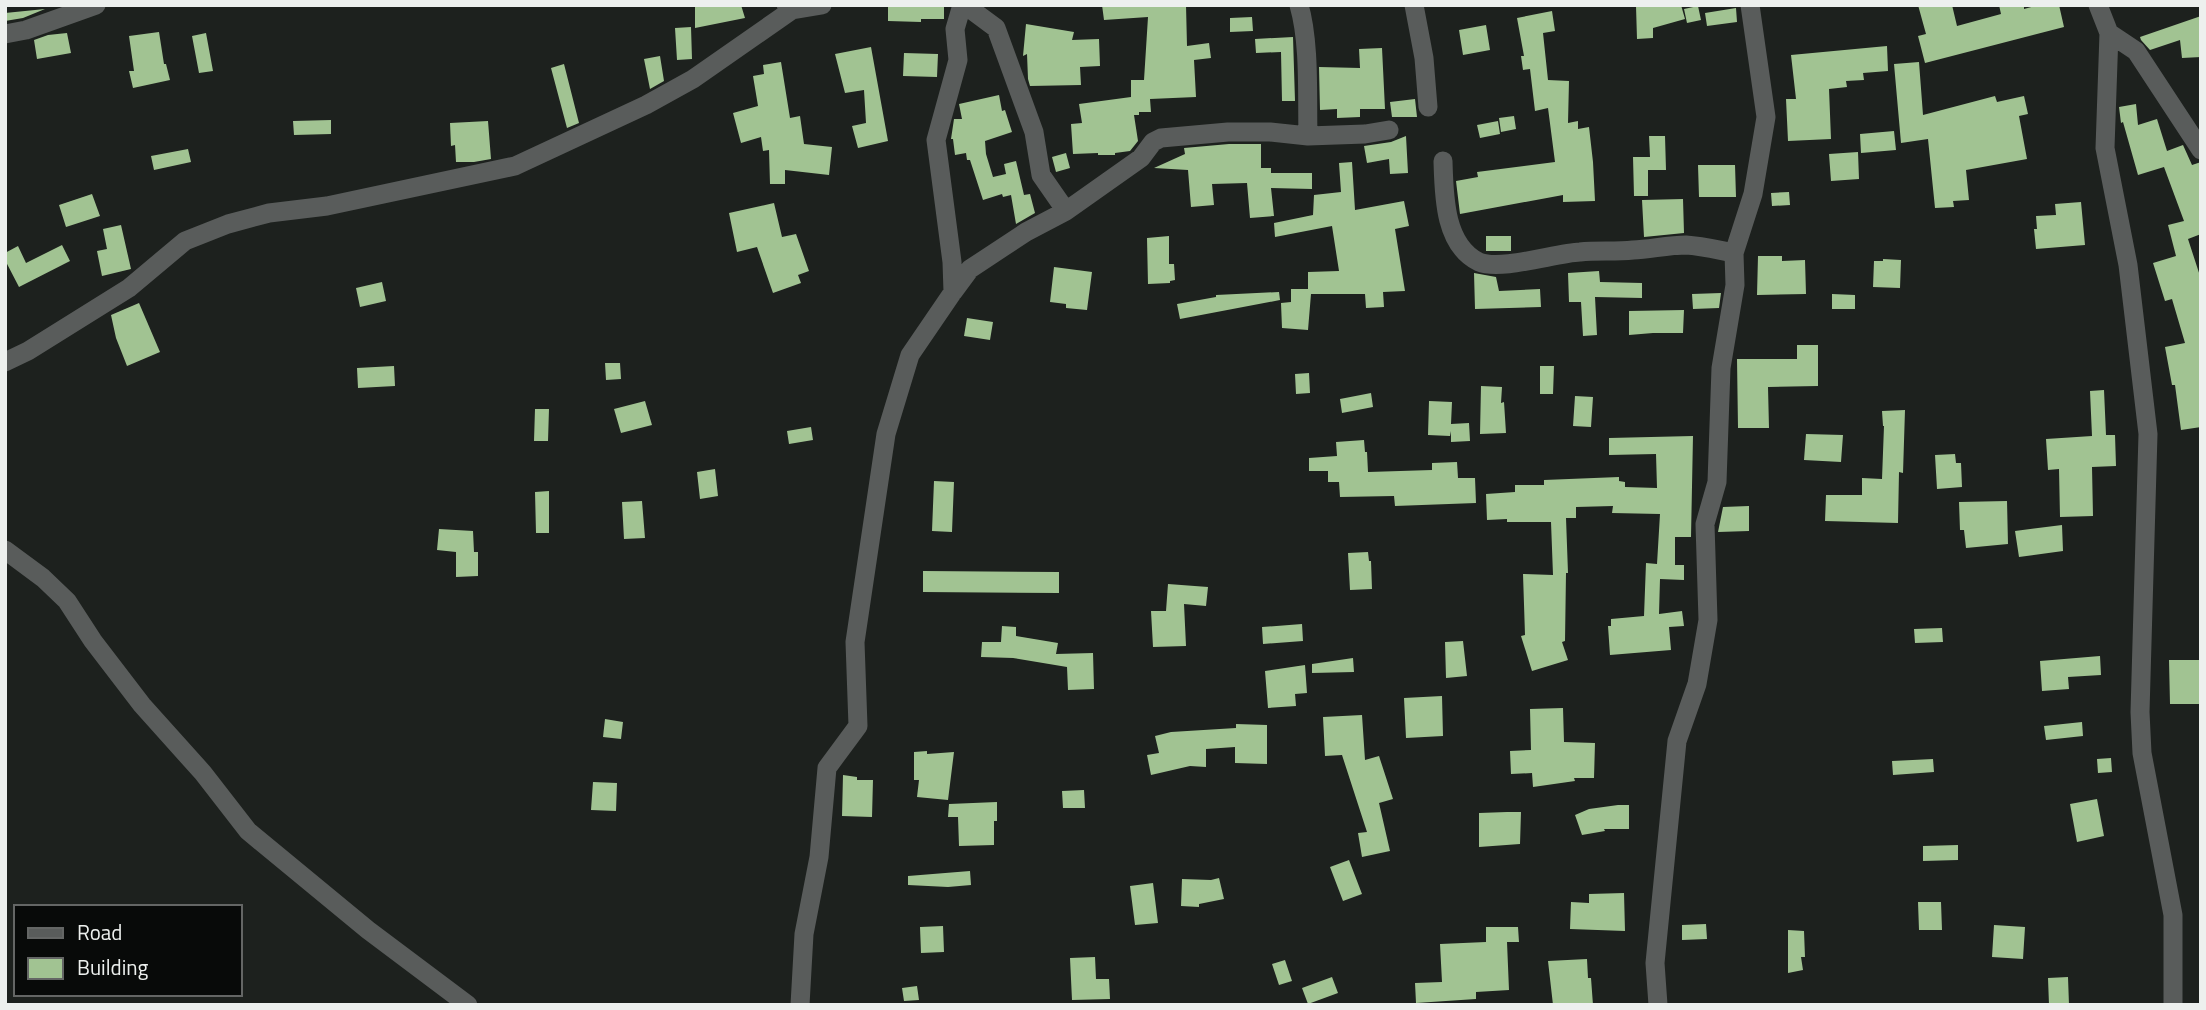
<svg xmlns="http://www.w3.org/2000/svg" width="2206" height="1010" font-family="'Titillium Web',sans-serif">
  <rect width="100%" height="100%" fill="#1d211e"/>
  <path fill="#a1c392" d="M695 5H741L745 18 695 28Z
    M888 5H944V19H921V22L888 21Z
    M1102 5H1186L1187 46 1209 43 1211 58 1194 60 1196 97 1150 99 1151 112H1139V115H1134L1138 141 1130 151 1115 153V155H1098V153L1073 154 1071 124 1082 123 1079 104 1131 97V80H1144L1148 17 1104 20Z
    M1681 5 1685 19 1653 28V38L1637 39 1636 6Z
    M1918 5H1952L1957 26 2001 14 1999 5H2024V9L2039 5H2059L2064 27 1925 63 1918 36 1926 34Z
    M1698 6 1701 20 1687 23 1684 9Z
    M1736 8 1737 22 1707 26 1705 13Z
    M45 9 23 18 5 21V13Z
    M1552 11 1555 31 1543 33 1548 80 1569 81 1568 123 1578 121V129L1589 127 1593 162 1595 201 1563 202V195L1460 214 1456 181 1478 177 1477 172 1555 162 1548 108 1535 111 1530 69 1523 70 1521 56H1524L1517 18Z
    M2201 16V57L2182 58 2180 40 2150 50 2141 40 2140 37Z
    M1252 17 1253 31 1230 32V18Z
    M1026 24 1074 32 1072 40 1099 39 1100 66 1080 67 1081 85 1030 86 1028 79 1027 54 1023 56Z
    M1486 25 1490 50 1463 55 1459 30Z
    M691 27 692 59 677 60 675 28Z
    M159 32 164 64H166L170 80 133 88 129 71H134L129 36Z
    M67 33 71 53 37 59 34 40 48 35Z
    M206 33 213 71 199 73 192 36Z
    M1293 37 1295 101H1282L1281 52 1256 53 1255 39Z
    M1887 46 1888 71 1863 73 1864 80 1846 81 1847 87 1829 89 1831 139 1788 141 1786 99H1796L1791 55Z
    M871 47 888 141 858 148 852 126 866 123 864 90 845 93 835 54Z
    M1382 48 1385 109H1360V117L1337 118V109L1320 110 1319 67 1360 68 1359 49Z
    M904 53 938 54 937 77 903 76Z
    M660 56 664 81 650 89 644 59Z
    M781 62 790 118 800 116 804 144 832 147 829 175 785 170V184H770L769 150 763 151 761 137 741 143 733 113 758 106 753 76 764 74 763 65Z
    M1919 62 1923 115 1995 96 1997 102 2024 96 2028 114 2019 116 2027 159 1966 170 1969 200 1953 201 1954 207 1935 208 1928 139 1901 143 1894 64Z
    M564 64 579 123 567 128 551 68Z
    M999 95 1002 111 1005 110 1012 132 985 141 986 154 993 177 1006 174 1004 164 1016 161 1024 195 1030 194 1035 213 1016 224 1011 195 1003 197 1002 194 983 200 970 160H967L966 153 955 155 953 139H951L954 119H962L959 104Z
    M1415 99 1417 117H1392L1390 102Z
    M2136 104 2138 125 2157 119 2167 151 2183 145 2192 165 2201 162V234L2188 239 2201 279V427L2181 430 2175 385H2172L2165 347 2185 343 2172 299 2165 301 2153 263 2176 256 2168 225 2184 221 2164 167 2138 175 2123 122 2121 123 2119 107Z
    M1514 116 1516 129 1501 132 1499 118Z
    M331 120V134L294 135 293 121Z
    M488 121 491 159 474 162H456L455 145 451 146 450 123Z
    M1498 121 1500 134 1480 138 1477 125Z
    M1894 131 1896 150 1861 153 1860 134Z
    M1406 136 1408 173 1390 174 1389 159 1367 163 1364 146 1391 142Z
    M1649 136H1665L1666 170H1648V196H1634L1633 157H1650Z
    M1229 144H1261V168H1271V173H1312V189L1271 188 1274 216 1250 218 1247 183 1212 184 1214 205 1191 207 1188 170 1154 168 1185 154 1184 148Z
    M188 149 191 162 154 170 151 156Z
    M1858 152 1859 179 1831 181 1829 154Z
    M1066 153 1070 168 1056 172 1052 157Z
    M1352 162 1355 210 1404 201 1409 226 1395 229 1405 291 1383 292 1384 307 1366 308 1365 294H1311L1308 330 1282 328 1281 303 1291 302V289H1308V272L1339 271 1332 226 1275 237 1274 223 1313 215 1314 195 1341 192 1339 163Z
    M1698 165H1735L1736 197H1699Z
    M1789 192 1790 205 1772 206 1771 193Z
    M92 194 100 216 66 227 59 205Z
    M1683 199 1684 233 1644 237 1642 200Z
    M2081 202 2085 245 2036 249 2034 229H2037L2036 216 2056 215 2055 204Z
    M774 203 782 237 796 234 809 271 798 275 801 283 773 293 757 247 737 252 729 213Z
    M121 225 131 269 102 276 97 251 107 249 103 229Z
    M1169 236V264H1174L1175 280 1170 281V283L1148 284 1147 238Z
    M1486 236H1511V251H1486Z
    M62 245 70 261 19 287 5 260V253L18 246 26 263Z
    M1758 256H1782V261L1805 260 1806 294 1757 295Z
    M1883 259 1901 260 1900 288 1873 287 1874 261H1883Z
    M1054 267 1092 272 1087 310 1066 308V304L1050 302Z
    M1599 271 1600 282 1642 283V298L1595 297 1597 335 1583 336 1581 302H1569L1568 273Z
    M1474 273 1496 277 1499 291 1540 289 1541 307 1475 309Z
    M382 282 386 301 360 307 356 288Z
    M1279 292 1280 300 1180 319 1177 304 1216 297V295Z
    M1721 293 1719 308 1693 309 1692 294Z
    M1832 294 1855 295V309H1832Z
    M139 303 160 352 127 366 116 338 111 315Z
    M1684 310 1683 333H1653L1629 335V311Z
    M967 318 993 322 990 340 964 336Z
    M1797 345H1818V386L1768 387 1769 428H1738L1737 359H1797Z
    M605 363H620L621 379 606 380Z
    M394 366 395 386 358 388 357 368Z
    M1540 366H1554L1553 394H1540Z
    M1309 373 1310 393 1296 394 1295 374Z
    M1481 386 1502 387 1501 403 1504 402 1506 433 1480 434Z
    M2104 390 2106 435H2115L2116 466 2092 467 2093 516 2060 517 2059 469 2048 470 2046 439 2092 436 2090 391Z
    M1371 393 1373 407 1342 413 1340 399Z
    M1575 396 1593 397 1591 427 1573 426Z
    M645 401 652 425 621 433 614 409Z
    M1429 401 1452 402 1451 424 1469 423 1470 441 1451 442V431L1450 436 1428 435Z
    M535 409H549L548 441H534Z
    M1905 410 1903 473 1899 472 1898 523 1825 521 1826 495H1862V478L1882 479 1884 426H1883L1882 411Z
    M811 427 813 440 789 444 787 431Z
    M1806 434 1843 435 1841 462 1804 460Z
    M1693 436 1691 537H1675V565H1684V580L1660 579 1659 614 1682 611 1684 626 1669 627 1671 650 1610 655 1608 626H1611V619L1644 616 1646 563 1657 564 1660 514 1612 513 1613 506 1576 507V518H1566L1568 573H1566L1565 641 1562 642 1568 660 1532 671 1521 636 1525 635 1523 574 1553 575 1551 522H1507V519L1487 520 1486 494 1515 492V485H1544V480L1619 477V481L1625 482V487L1657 488 1656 454 1609 455V438Z
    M1364 440 1365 452H1367L1368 472 1432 470V463L1457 462 1458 478H1475L1476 503 1395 506 1394 496 1340 497 1339 482H1328V471H1309V458L1337 456 1336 442Z
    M1955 454 1956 463H1961L1962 487 1937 489 1935 455Z
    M715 469 718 496 700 499 697 472Z
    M934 481 954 482 952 532 932 531Z
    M549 491V533H536L535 492Z
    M642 501 645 538 624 539 622 502Z
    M2007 501 2008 544 1966 548 1964 530H1960L1959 502Z
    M1749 506V531L1718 532 1723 507Z
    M2062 525 2063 551 2019 557 2015 531Z
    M439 529 473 531 474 552H478V576L456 577V552L437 550Z
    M1368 552 1369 561H1371L1372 589 1350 590 1348 553Z
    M923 571 1059 572V593L923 592Z
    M1168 584 1208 587 1206 606 1184 604 1186 646 1153 647 1151 611H1166Z
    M1302 624 1303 641 1263 644 1262 627Z
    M1002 626 1016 627V636L1058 643 1056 654 1093 653 1094 689 1068 690 1067 667 1013 658 981 657 982 642H1001Z
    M1942 628 1943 642 1915 643 1914 629Z
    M1463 641 1467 676 1446 678 1445 642Z
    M2100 656 2101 675 2068 677 2069 689 2042 691 2040 661Z
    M1353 658 1354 672 1312 673V664Z
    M2169 660H2201V704H2170Z
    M1305 665 1307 693 1295 694 1296 706 1268 708 1265 671Z
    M1442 696 1443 736 1406 738 1404 698Z
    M1563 708 1564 742 1595 743 1594 778H1574L1575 781 1533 787 1532 773 1511 774 1510 751 1531 750 1530 709Z
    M1362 715 1365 760 1379 756 1393 799 1379 803 1390 851 1362 857 1358 833 1367 832 1342 755 1325 756 1323 717Z
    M605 719 623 722 621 739 603 737Z
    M2082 722 2083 736 2046 740 2044 726Z
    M1236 724 1267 725V764L1235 763V747L1206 749V767L1190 766 1151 775 1147 755 1159 753 1155 736 1171 732 1236 728Z
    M927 751V754L954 752 948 800 917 797 919 780H914V752Z
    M2111 758 2112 772 2098 773 2097 759Z
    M1933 759 1934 772 1893 775 1892 761Z
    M843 775 857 777V780H873L872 817 842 816Z
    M593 782 617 783 616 811 591 810Z
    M1084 790 1085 808H1063L1062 791Z
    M2097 799 2104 836 2077 842 2070 804Z
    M997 802V821H994V845L959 846 958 817H948L949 804Z
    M1618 805H1629V829H1604L1605 831 1582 835 1575 815 1589 809Z
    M1507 812H1521L1520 844 1479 847V813Z
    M1958 845V860L1923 861V846Z
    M1349 860 1362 894 1343 901 1330 867Z
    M970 871 971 885 948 887 908 885V876Z
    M1219 878 1224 899 1199 904V907L1181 906 1182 879 1211 880Z
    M1153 883 1158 923 1135 925 1130 886Z
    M1624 893 1625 931 1570 929 1571 902 1589 903V894Z
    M1918 902H1941L1942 930H1919Z
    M1706 924 1707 939 1682 940V925Z
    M1994 925 2025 927 2023 959 1992 957Z
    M943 926 944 952 921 953 920 927Z
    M1486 927H1518L1519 942H1507L1509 990 1476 992V999L1416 1003 1415 983 1442 982 1440 944 1486 942Z
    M1788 930 1804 931 1805 957H1801L1803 970 1788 973Z
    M1095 957 1096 979H1109L1110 999 1072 1000 1070 958Z
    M1587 959 1588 978H1591L1593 1005H1553L1548 961Z
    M1285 960 1292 981 1279 985 1272 964Z
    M1332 977 1338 993 1308 1004 1302 988Z
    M2068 977 2069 1005H2049L2048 978Z
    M917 986 919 1000 904 1001 902 988Z"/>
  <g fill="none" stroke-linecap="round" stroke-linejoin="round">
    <path stroke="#595c5b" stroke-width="19" d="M965 5 996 28 1034 132 1041 175 1066 211
      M1299 5C1310 43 1307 96 1308 136
      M1414 5 1424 58 1428 107
      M2098 5 2109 33 2105 148 2128 265 2148 434 2140 712 2142 753 2173 915V1005
      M792 10 822 5
      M2109 33 2136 51 2201 150
      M5 34 26 30 96 5
      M1443 161C1444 195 1444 245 1479 262 1501 271 1556 253 1580 252 1597 250 1615 252 1633 250 1651 249 1669 245 1686 245 1702 246 1718 250 1734 253L1735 285 1721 368 1717 482 1705 524 1708 620 1697 684 1677 741 1655 963 1658 1005
      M1734 253 1753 194 1766 117 1750 5
      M953 292 970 269 1026 232 1066 211 1141 158 1153 142 1161 138 1228 132H1270L1308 136 1365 134 1389 130
      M5 362 28 351 129 288 185 241 228 224 269 213 327 206 515 166 646 105 693 79 792 10 786 5
      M5 550 43 578 67 601 93 641 142 705 203 773 248 831 368 930 468 1005
      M800 1005 804 934 819 857 827 768 858 726 855 642 886 434 910 355 953 292 952 262 936 140 958 60 955 29 962 5"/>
  </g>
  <rect width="2206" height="1010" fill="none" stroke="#edf0ee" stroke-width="14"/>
  <rect x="14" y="905" width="228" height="91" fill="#080a09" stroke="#646665" stroke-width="2"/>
  <rect x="28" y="928" width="35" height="10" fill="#595c5b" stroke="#646665" stroke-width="2"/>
  <text x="77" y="940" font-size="21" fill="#edf0ee">Road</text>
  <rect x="28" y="958" width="35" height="21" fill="#a1c392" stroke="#646665" stroke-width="2"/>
  <text x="77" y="975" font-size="21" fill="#edf0ee">Building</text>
</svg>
